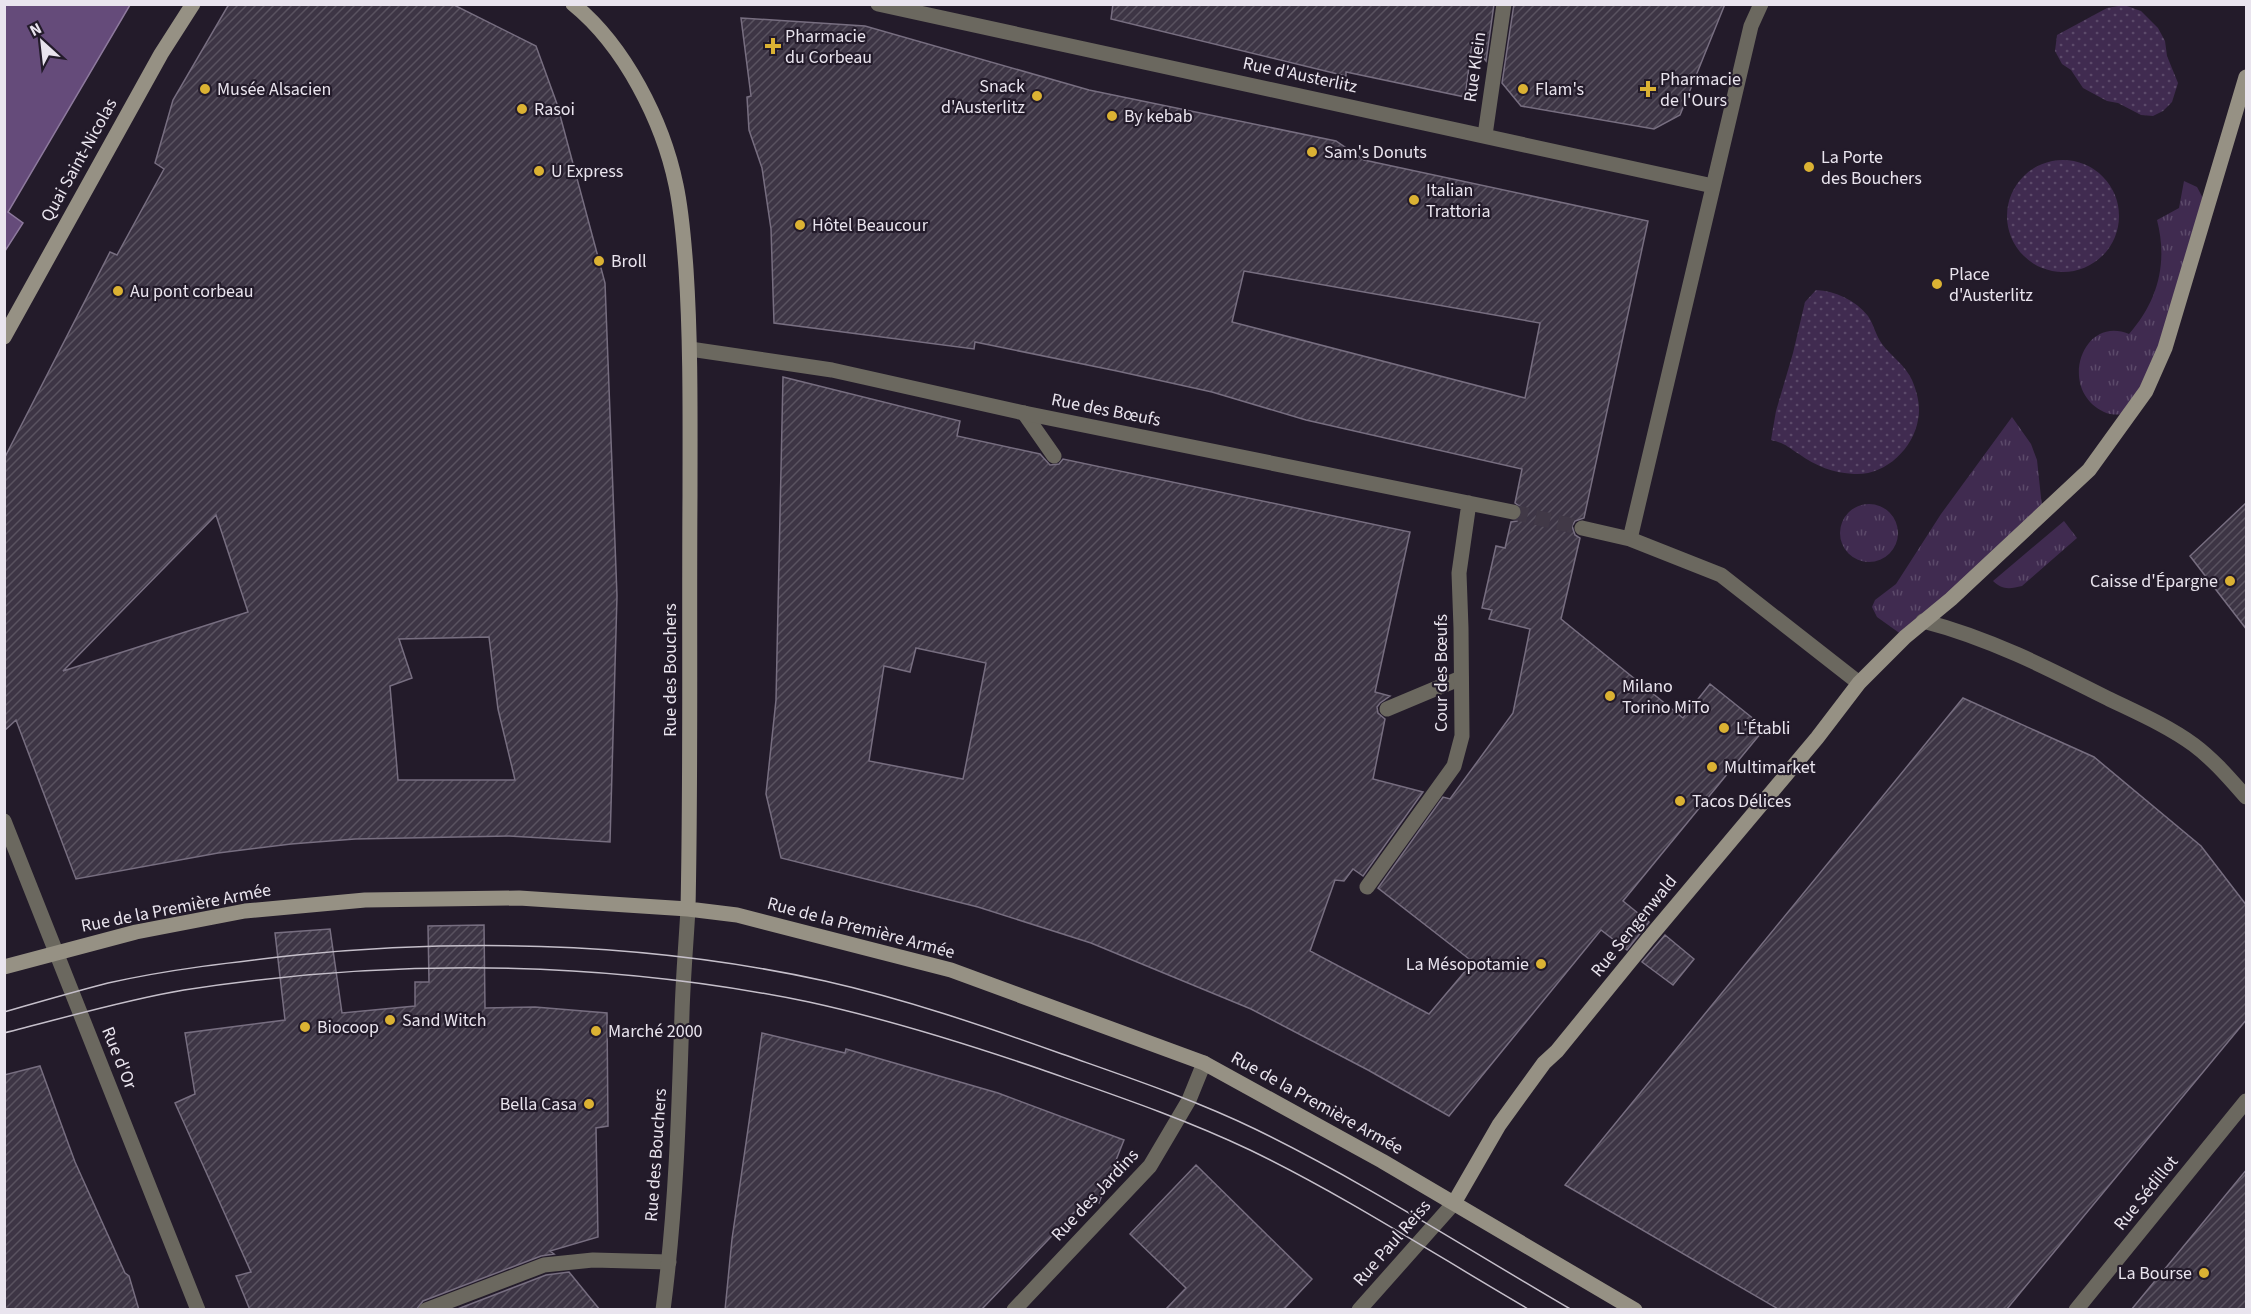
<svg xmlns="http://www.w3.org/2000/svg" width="2251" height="1314" font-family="'Source Sans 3',sans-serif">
  <defs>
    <pattern id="grass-tufts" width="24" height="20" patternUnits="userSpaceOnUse" patternTransform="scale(1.5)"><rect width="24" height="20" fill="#402b50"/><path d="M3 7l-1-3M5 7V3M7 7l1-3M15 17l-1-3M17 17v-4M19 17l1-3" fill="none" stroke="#5c4a6a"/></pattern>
    <pattern id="garden-dots" width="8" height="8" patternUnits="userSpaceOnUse" patternTransform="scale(1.5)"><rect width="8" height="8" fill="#402b50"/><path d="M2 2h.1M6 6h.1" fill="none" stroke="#5c4a6a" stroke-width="1.8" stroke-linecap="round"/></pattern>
    <pattern id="building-hatch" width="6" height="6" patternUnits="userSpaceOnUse" patternTransform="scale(1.5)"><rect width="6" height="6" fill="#3d3545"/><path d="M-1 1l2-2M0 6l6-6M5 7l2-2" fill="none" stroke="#595260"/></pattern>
  </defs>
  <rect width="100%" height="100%" fill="#231b2a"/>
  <path fill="url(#grass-tufts)" d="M2184 181 2197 187 2205 202 2165 348 2132 414C2124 414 2111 416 2104 412 2057 390 2082 314 2129 334 2158 301 2168 263 2157 220L2179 208Z
    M2012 417 2031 444 2037 460 2043 516 1905 637 1877 617 1872 607 1875 600 1896 584 1941 514Z
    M1840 533a29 29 0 1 1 58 0a29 29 0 1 1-58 0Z
    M2064 521 2077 538 2022 586C2010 589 2002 590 1993 581Z"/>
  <path fill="url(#garden-dots)" d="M2124 5 2141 11 2158 28 2165 41 2167 56 2178 83 2172 102 2163 111 2153 116 2141 115 2118 103 2107 101 2083 88 2071 70 2062 64 2055 51 2057 35 2107 8Z
    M2007 216a56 56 0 1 1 112 0a56 56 0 1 1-112 0Z
    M1816 290C1836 291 1855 300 1868 316 1874 325 1876 336 1882 344 1891 356 1906 366 1912 380 1917 392 1921 406 1918 420 1913 449 1885 476 1854 474 1834 473 1815 466 1799 454 1786 446 1787 444 1771 440L1776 411 1793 353 1805 302Z"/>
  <path fill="#654b7a" stroke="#8d799d" stroke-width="1.5" d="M5 4 130 5 8 212 23 223 5 251Z"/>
  <path fill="url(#building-hatch)" stroke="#776e80" stroke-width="1.5" fill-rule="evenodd" d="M229 4H452L536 46 557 104 605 283 617 596 610 842 509 836 355 839 291 844 218 853 76 879 16 720 4 731V459L110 252 117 255 164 169 155 163 173 100ZM216 515 248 612 63 671ZM489 637 498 709 515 780H398L390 686 412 678 399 639Z
    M1113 4H1494L1486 61 1472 44 1465 97 1346 72V76L1111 19Z
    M1514 4H1725L1680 115 1654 129 1521 106 1502 83Z
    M741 18 865 26 1089 90 1336 141 1364 160 1648 221 1584 518 1575 521 1572 526 1575 535 1580 538 1561 619 1683 718 1710 684 1765 728 1623 901 1649 922 1627 950 1601 930 1449 1116 1368 1070 1251 1009 1091 943 978 907 781 858 766 794 776 700 783 377 960 421 957 436 1040 454 1050 465 1059 464 1063 459 1410 532 1375 692 1390 696 1380 703 1377 707 1378 713 1385 719 1373 779 1423 792 1363 876 1353 869 1344 881 1335 880 1310 951 1429 1014 1473 962 1378 888 1443 797 1450 799 1513 713 1530 629 1489 619 1492 610 1482 608 1496 546 1505 548 1511 522 1517 521 1522 514V508L1515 503 1522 469 1306 420 1212 392 1117 371 975 342 974 349 774 323 771 229 762 168 749 130 747 97 751 96ZM1244 271 1540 323 1525 398 1232 322ZM916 648 986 663 963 779 869 761 884 666 910 672Z
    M2247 502V630L2190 556Z
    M1963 698 2094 757 2201 846 2247 906V1019L2006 1310H1780L1565 1185Z
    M484 925 485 1008 535 1007 607 1013 608 1126 596 1128 598 1237 550 1251 554 1254 541 1256 423 1301 416 1310H250L236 1276 251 1272 175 1103 195 1094 185 1033 285 1020 275 933 330 929 342 1013 415 1006V982H429L428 926Z
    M1665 935 1694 959 1673 985 1642 962Z
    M762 1033 845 1053 846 1049 998 1093 1124 1140 1099 1203 1091 1195 981 1310H725L732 1239Z
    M40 1066 75 1162 125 1273 129 1276 139 1310H4V1075Z
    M1196 1165 1312 1279 1283 1310H1165L1186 1288 1130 1234Z
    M2247 1169V1310H2131L2192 1236Z
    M569 1272 600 1310H455L546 1275Z"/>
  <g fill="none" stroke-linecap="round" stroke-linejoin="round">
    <path stroke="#413947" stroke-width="15" stroke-dasharray="15 8" stroke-linecap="butt" d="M1513 512 1582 528"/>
    <path stroke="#6b685f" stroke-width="15" d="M1024 413 1054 456
      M1387 709 1461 678
      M426 1310 544 1265 593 1260 669 1262
      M1014 1310 1150 1166 1189 1100 1204 1063"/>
    <path stroke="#6b685f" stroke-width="15" d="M878 4 1713 186
      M1485 135 1504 4
      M690 349 832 370 1024 413 1513 512
      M1582 528 1630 539 1721 575 1859 683
      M1630 539 1751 26 1761 4
      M1923 621C1989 638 2048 668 2109 699 2138 713 2168 726 2194 745 2214 760 2230 779 2246 797
      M4 821 198 1310
      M1367 887 1454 766 1462 736 1461 628 1459 573 1469 503
      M663 1310C676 1211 679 1112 682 1013 683 979 686 944 688 909
      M1359 1310 1454 1203
      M2076 1310 2246 1101"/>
    <path stroke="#969184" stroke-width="15" d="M573 4C625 46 663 122 676 185 682 213 684 242 686 269 691 345 690 420 690 495 689 633 691 771 688 909
      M4 337 161 54 193 4
      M4 967 136 932 245 911 365 900 519 898 688 909 737 915 951 970 1204 1063 1382 1161 1635 1310
      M1454 1203 1499 1125 1544 1063 1557 1051 1649 938 1817 738 1859 683 1905 637 1951 599 2089 470 2146 391 2165 348 2246 77"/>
    <path stroke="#c5bfca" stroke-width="1.5" d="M4 1012C39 1002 73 992 108 983 171 969 234 962 297 955 472 938 652 943 825 981 905 999 984 1026 1062 1054 1127 1077 1193 1099 1255 1129 1364 1182 1467 1249 1572 1310
      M4 1033C64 1018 124 1000 184 990 392 958 603 960 809 1002 887 1019 964 1043 1040 1069 1111 1094 1183 1118 1250 1150 1347 1197 1437 1256 1530 1310"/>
  </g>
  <g fill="#dbb233" stroke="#231b2a" stroke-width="2">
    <path d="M770 37h6v6h6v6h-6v6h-6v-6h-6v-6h6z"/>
    <circle cx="205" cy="89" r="6"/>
    <circle cx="1523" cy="89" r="6"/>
    <path d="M1645 80h6v6h6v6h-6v6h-6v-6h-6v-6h6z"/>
    <circle cx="1037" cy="96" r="6"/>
    <circle cx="522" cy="109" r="6"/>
    <circle cx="1112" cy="116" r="6"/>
    <circle cx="1312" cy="152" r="6"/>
    <circle cx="1809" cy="167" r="6"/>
    <circle cx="539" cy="171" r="6"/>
    <circle cx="1414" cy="200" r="6"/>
    <circle cx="800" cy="225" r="6"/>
    <circle cx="599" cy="261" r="6"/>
    <circle cx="1937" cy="284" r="6"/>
    <circle cx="118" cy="291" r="6"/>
    <circle cx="2230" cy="581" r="6"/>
    <circle cx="1610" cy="696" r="6"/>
    <circle cx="1724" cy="728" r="6"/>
    <circle cx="1712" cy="767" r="6"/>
    <circle cx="1680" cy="801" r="6"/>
    <circle cx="1541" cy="964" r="6"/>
    <circle cx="390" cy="1020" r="6"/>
    <circle cx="305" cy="1027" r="6"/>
    <circle cx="596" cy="1031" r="6"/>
    <circle cx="589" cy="1104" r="6"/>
    <circle cx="2204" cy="1273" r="6"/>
  </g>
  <g text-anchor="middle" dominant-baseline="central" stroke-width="4.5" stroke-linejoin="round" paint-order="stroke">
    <g font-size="18" fill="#e9e4ee" stroke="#231b2a" text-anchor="start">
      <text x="785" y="36">Pharmacie<tspan x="785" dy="21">du Corbeau</tspan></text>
      <text x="1660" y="79">Pharmacie<tspan x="1660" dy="21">de l'Ours</tspan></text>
      <text x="1025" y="86" text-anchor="end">Snack<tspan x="1025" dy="21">d'Austerlitz</tspan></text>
      <text x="217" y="89">Musée Alsacien</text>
      <text x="1535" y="89">Flam's</text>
      <text x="534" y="109">Rasoi</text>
      <text x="1124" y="116">By kebab</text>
      <text x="1324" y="152">Sam's Donuts</text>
      <text x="1821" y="157">La Porte<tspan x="1821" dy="21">des Bouchers</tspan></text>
      <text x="551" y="171">U Express</text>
      <text x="1426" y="190">Italian<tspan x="1426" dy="21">Trattoria</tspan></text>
      <text x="812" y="225">Hôtel Beaucour</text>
      <text x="611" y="261">Broll</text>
      <text x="1949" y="274">Place<tspan x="1949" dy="21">d'Austerlitz</tspan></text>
      <text x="130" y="291">Au pont corbeau</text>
      <text x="2218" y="581" text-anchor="end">Caisse d'Épargne</text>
      <text x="1622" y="686">Milano<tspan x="1622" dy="21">Torino MiTo</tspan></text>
      <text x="1736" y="728">L'Établi</text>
      <text x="1724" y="767">Multimarket</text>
      <text x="1692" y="801">Tacos Délices</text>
      <text x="1529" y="964" text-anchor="end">La Mésopotamie</text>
      <text x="402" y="1020">Sand Witch</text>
      <text x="317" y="1027">Biocoop</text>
      <text x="608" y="1031">Marché 2000</text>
      <text x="577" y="1104" text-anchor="end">Bella Casa</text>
      <text x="2192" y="1273" text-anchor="end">La Bourse</text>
    </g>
    <g font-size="18" fill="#e9e4ee" stroke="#231b2a">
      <text transform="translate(1475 67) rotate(-82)">Rue Klein</text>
      <text transform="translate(1300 75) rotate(12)">Rue d'Austerlitz</text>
      <text transform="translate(79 160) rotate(-61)">Quai Saint-Nicolas</text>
      <text transform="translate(1106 410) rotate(11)">Rue des Bœufs</text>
      <text transform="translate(670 670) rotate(-90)">Rue des Bouchers</text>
      <text transform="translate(1441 673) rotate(-90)">Cour des Bœufs</text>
      <text transform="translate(176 908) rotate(-11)">Rue de la Première Armée</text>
      <text transform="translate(1634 926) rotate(-51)">Rue Sengenwald</text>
      <text transform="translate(861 928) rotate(15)">Rue de la Première Armée</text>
      <text transform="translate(119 1058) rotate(68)">Rue d'Or</text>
      <text transform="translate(1317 1103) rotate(29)">Rue de la Première Armée</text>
      <text transform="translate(656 1155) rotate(-86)">Rue des Bouchers</text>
      <text transform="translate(2146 1193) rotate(-51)">Rue Sédillot</text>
      <text transform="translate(1095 1195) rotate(-47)">Rue des Jardins</text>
      <text transform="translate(1392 1243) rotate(-49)">Rue Paul Reiss</text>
    </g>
  </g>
  <rect width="2251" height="1314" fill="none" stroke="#e9e4ee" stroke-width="12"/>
  <g transform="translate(42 42) rotate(333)" stroke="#231b2a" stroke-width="4.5" paint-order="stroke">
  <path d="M0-4.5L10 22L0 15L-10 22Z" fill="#e9e4ee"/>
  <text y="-9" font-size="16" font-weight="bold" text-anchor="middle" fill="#e9e4ee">N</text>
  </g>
</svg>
